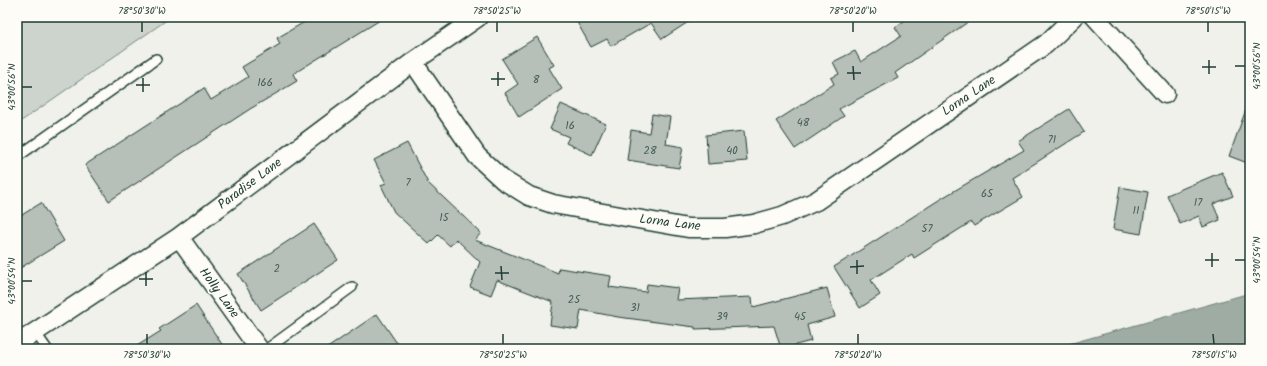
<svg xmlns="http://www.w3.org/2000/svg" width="1267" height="366" font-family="Kalam,sans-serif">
  <rect width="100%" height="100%" fill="#f0f1eb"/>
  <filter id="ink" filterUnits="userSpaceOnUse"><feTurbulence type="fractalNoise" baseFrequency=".025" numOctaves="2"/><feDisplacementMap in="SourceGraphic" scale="8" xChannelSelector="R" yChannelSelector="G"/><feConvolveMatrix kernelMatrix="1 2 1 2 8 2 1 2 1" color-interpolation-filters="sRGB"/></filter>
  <g filter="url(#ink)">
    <path fill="#cdd3cd" stroke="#768880" d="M17 17H171L17 124Z"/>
    <path fill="#9faca4" stroke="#6c8077" d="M1250 293V349H1051Z"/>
    <path fill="#b6bfb8" stroke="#1f3d34" d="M313 17H385L293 74 297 81 250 109 109 201 85 165 204 88 211 100 248 77 242 67 280 44 277 38Z
      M574 17H696L662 39 651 23 611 46 607 39 591 47Z
      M910 17H975L895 73 898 78 839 109 844 116 795 149 776 121 834 84 831 78 839 74 833 62 855 51 861 62 901 36 895 27Z
      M537 37 554 65 549 68 562 89 519 117 505 93 518 84 502 59Z
      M561 104 606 124 592 155 566 143 569 137 550 129Z
      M1248 104H1250V164L1229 156Z
      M1069 109 1084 132 1012 178 1023 197 974 226 971 222 914 258 912 254 871 280 880 295 860 308 834 267 942 198 1024 150 1018 141Z
      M652 114 670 117 666 144 683 147 679 168 627 160 631 130 649 133Z
      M744 131 747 161 708 164 706 135Z
      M407 143 428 183 481 233 475 240 558 273 559 268 611 276 609 287 646 292 647 284 678 288 676 300 752 297 753 307 827 288 835 317 807 325 811 341 781 349 774 326 695 329V327L618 317 581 310 578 329 550 325 553 302 497 280 491 295 470 287 480 262 456 239 450 246 438 235 429 244 394 212 381 185 386 183 374 160Z
      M1222 172 1233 196 1213 204 1220 220 1203 227 1199 216 1180 224 1167 195Z
      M1120 187 1148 192 1141 234 1113 229Z
      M41 203 64 241 17 270V218Z
      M314 224 338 260 261 310 238 274Z
      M196 305 225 349H132L161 331 159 329Z
      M377 314 401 349H326Z"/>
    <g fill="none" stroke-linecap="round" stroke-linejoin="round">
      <g stroke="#1f3d34" stroke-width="12">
        <path id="lane" d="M17 157 156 59
          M35 332 47 349
          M267 349 352 287"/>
      </g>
      <g stroke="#1f3d34" stroke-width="21">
        <path id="street" d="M1095 17 1165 94
          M413 62 477 156 503 180 529 196 553 204 688 228H725L754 224 782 216 816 201 1046 44 1074 17
          M179 237 259 349
          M17 344 179 237 413 62 478 17"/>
      </g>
      <use href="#lane" stroke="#fdfcf7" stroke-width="9"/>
      <use href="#street" stroke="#fdfcf7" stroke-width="18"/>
    </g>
  </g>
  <path fill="none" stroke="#1f3d34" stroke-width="1.5" d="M142 22V32M497 22V32M853 22V32M1208 22V32M1209 60V74M853 66 854 80M1235 66H1245M1202 67H1216M498 72V86M847 73H861M143 78V92M491 79H505M136 85H150M22 87H32M1212 253V267M857 260V274M1205 260H1219M1235 260H1245M501 266 502 280M850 267 864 266M146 272V286M495 273H509M139 279H153M22 281H32M147 334V344M503 334V344M858 334V344M1213 334 1214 344"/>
  <g text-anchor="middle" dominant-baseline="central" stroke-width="3.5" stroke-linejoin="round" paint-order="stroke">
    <g font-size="11" fill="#455e55">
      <text x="536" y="80">8</text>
      <text x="265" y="83">166</text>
      <text x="803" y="123">48</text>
      <text x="570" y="126">16</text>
      <text x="1052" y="140">71</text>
      <text x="650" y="151">28</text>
      <text x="732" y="151">40</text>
      <text x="408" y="183">7</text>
      <text x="987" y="194">65</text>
      <text x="1198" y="203">17</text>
      <text x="1136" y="211">11</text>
      <text x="444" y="218">15</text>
      <text x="927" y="229">57</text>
      <text x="277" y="269">2</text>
      <text x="574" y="300">25</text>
      <text x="635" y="308">31</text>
      <text x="722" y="317">39</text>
      <text x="800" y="317">45</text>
    </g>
    <g font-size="13" fill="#1f3d34" stroke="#fdfcf7">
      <text transform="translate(969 96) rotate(-34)">Lorna Lane</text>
      <text transform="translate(250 184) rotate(-37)">Paradise Lane</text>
      <text transform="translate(670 223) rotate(7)">Lorna Lane</text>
      <text transform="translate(219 293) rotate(54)">Holly Lane</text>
    </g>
  </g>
  <rect width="1267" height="366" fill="none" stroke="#fdfcf7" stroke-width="44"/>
  <rect x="22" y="22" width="1223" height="322" fill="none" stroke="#1f3d34" stroke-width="1.5"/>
  <g font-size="10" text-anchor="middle" fill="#1f3d34">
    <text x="142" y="14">78°50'30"W</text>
    <text x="497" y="14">78°50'25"W</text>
    <text x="853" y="14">78°50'20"W</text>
    <text x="1208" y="14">78°50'15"W</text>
    <text transform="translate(1256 66) rotate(-90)" y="4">43°00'56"N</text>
    <text transform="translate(11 87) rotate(-90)" y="4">43°00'56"N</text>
    <text transform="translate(1256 260) rotate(-90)" y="4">43°00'54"N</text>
    <text transform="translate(11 281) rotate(-90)" y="4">43°00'54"N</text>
    <text x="147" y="358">78°50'30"W</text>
    <text x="503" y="358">78°50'25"W</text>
    <text x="858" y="358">78°50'20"W</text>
    <text x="1214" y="358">78°50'15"W</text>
  </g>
</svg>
